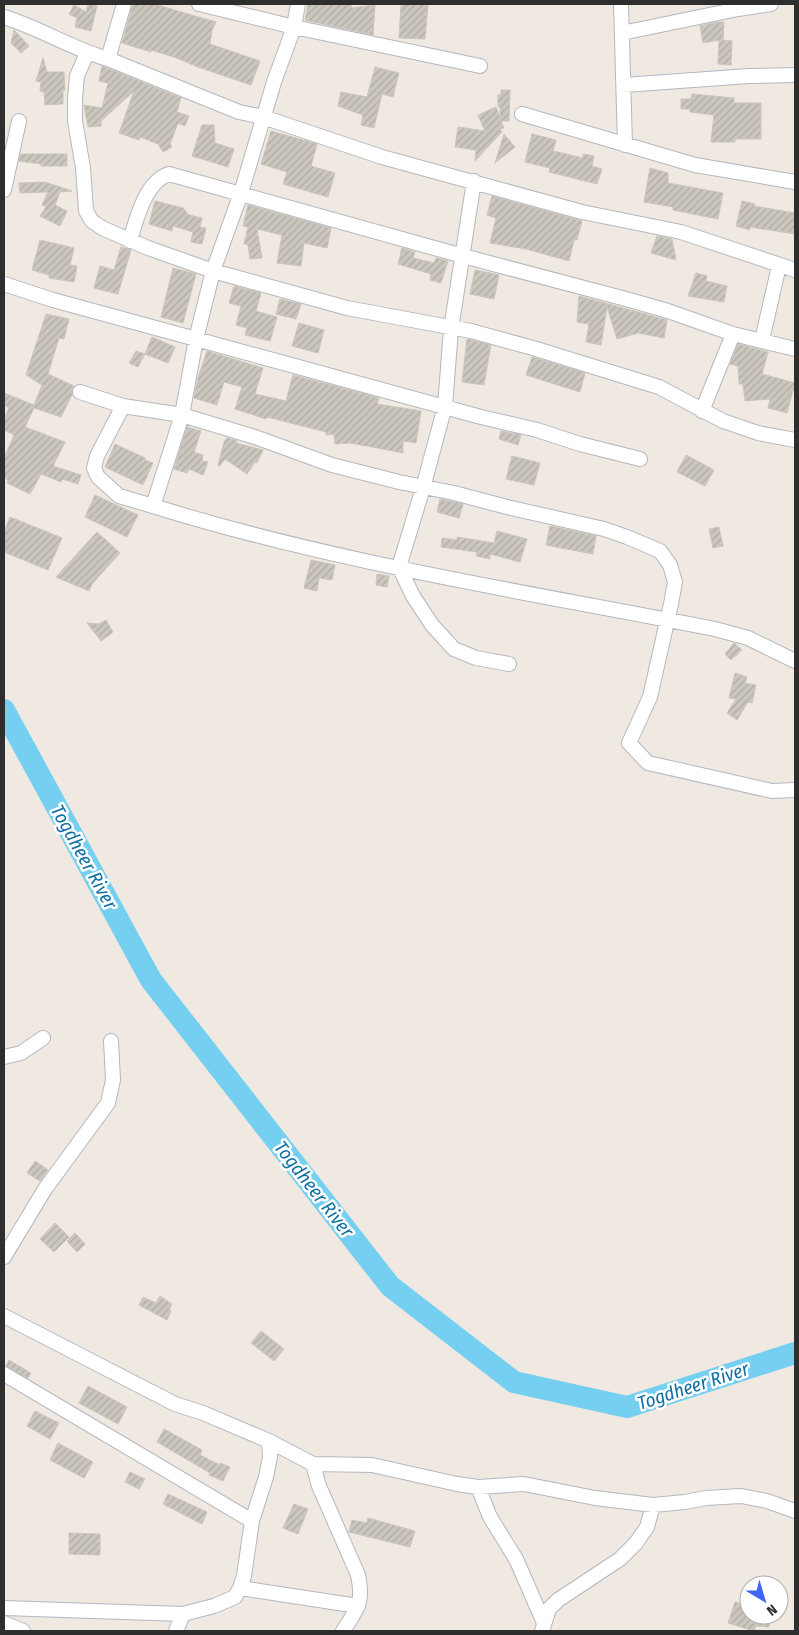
<svg xmlns="http://www.w3.org/2000/svg" width="799" height="1635" font-family="'Fira Sans Condensed',sans-serif">
  <defs>
    <pattern id="building-hatch" width="6" height="6" patternUnits="userSpaceOnUse" patternTransform="scale(1.25)"><rect width="6" height="6" fill="#cbc7bf"/><path d="M-1 1l2-2M0 6l6-6M5 7l2-2" fill="none" stroke="#afaba4"/></pattern>
  </defs>
  <rect width="100%" height="100%" fill="#efe9e1"/>
  <g fill="none" stroke-linecap="round" stroke-linejoin="round">
    <path stroke="#75cff0" stroke-width="22" d="M4 710 151 980 390 1286 514 1382 627 1407 795 1353"/>
  </g>
  <path fill="url(#building-hatch)" stroke="#cbc5ba" d="M88 4 97 6 91 31 75 27 77 18 69 14 74 5 86 12Z
    M133 4H154L216 22 212 30 210 44 260 61 251 85 198 67 174 57 151 50V52L122 43Z
    M308 4H352L351 8 375 5 373 35 305 20Z
    M401 4H428L425 39 399 38Z
    M718 22H724L723 40H720L732 41 731 65 718 64 719 40 703 43 700 26Z
    M14 30 29 46 21 53 11 43Z
    M43 58 47 72H64L65 90H63V104L45 105 44 92 40 91 41 82 36 81Z
    M102 66 181 98 177 112 189 116 185 126 178 123 170 144 172 147 163 152 158 144 140 137 139 140 119 133 134 91 101 121V126L88 127 84 105 102 108 108 83 99 81Z
    M375 67 399 73 393 97 382 94 374 128 361 125 363 115 338 106 341 92 367 97Z
    M501 90H510L509 121H501L504 128 500 129 502 132 475 161 476 150 455 147 458 127 485 131 478 115 496 107 500 118V107L498 106V95H501Z
    M692 94 734 98V103H761V139H735V142H711L714 115 690 112V109H681V99H691Z
    M202 125H214L215 143 234 149 228 167 192 156Z
    M271 131 317 144 311 166 335 173 328 197 283 184 287 172 261 164Z
    M504 134 515 147 495 163Z
    M532 134 556 140 553 151 583 158V154L594 156 592 166 602 169 597 184 549 172 550 168 525 162Z
    M21 154H67V166H41V164L19 161Z
    M650 168 668 173V183L723 193 718 219 673 210V207L644 202Z
    M45 182 72 191 60 192 55 205 67 211 60 226 40 216 46 207 42 205 48 192 20 193 19 183Z
    M492 196 582 221 577 240H574L569 261 526 249 490 243 496 218 487 215Z
    M155 201 183 208 189 215 202 218 200 227 206 228 202 244 191 242 193 232 173 226 172 231 149 224Z
    M742 201 755 204 754 206 795 213V234L750 227V230L736 226Z
    M248 205 331 228 327 248 304 243 301 266 277 263 282 235 257 229 262 258 250 259 248 245 244 244 248 227 243 226Z
    M657 236 672 239 676 260 651 253Z
    M40 240 74 248 70 265 77 266 74 282 49 278V275L32 270Z
    M121 247 131 250 118 294 94 288 100 266 114 270Z
    M402 248 415 252 413 258 434 263 436 258 448 261 441 283 430 280 431 274 398 264Z
    M173 268 196 274 183 323 161 317Z
    M475 270 499 275 494 299 470 294Z
    M696 273 707 276 706 281 727 286 724 302 688 296Z
    M234 286 261 293 256 311 277 317 270 341 245 335 247 328 236 325 241 306 229 303Z
    M579 296 667 320 664 338 638 333 617 339 607 307 601 345 586 342 589 324 577 322Z
    M280 299 301 304 296 319 276 314Z
    M46 314 69 319 64 339 59 338 48 374 74 386 72 390V395L61 417 34 408 25 427 65 442 53 466 81 475 78 484 62 479 61 482 41 474 30 494 7 483 8 480 4 478V458L14 435 4 430V419L9 408 4 405V393L34 405 42 385 26 375Z
    M299 323 324 330 318 353 292 346Z
    M152 337 175 347 168 363 145 354Z
    M467 339 491 345 484 385 462 382Z
    M738 344 768 352 762 374 795 383 787 413 768 408 770 399 745 401 743 384H739L738 366 730 364Z
    M136 351 145 354 138 367 129 363Z
    M207 351 263 368 255 394 286 401 293 375 379 398 377 404 421 411 416 443 403 441V453L351 443 335 444 334 434 326 435V432L267 417 266 419 235 409 242 387 224 382 217 405 194 398 198 378Z
    M532 357 585 373 580 392 526 375Z
    M187 427 201 431 194 452 203 455 202 461 208 462 203 475 189 469 187 473 174 469Z
    M501 431 521 435 518 445 499 439Z
    M227 438 237 441 236 443 263 450 257 463 255 462 247 474 225 459 220 466 218 465 224 442Z
    M115 444 145 458V460L153 463 143 485 105 467Z
    M686 455 714 470 705 486 677 472Z
    M512 456 540 463 534 485 506 479Z
    M95 495 138 515 127 537 85 517Z
    M440 499 463 504 459 518 437 512Z
    M10 517 62 538 48 570 4 552V532Z
    M550 526 596 536 593 554 546 545Z
    M719 527 723 546 713 548 709 529Z
    M497 531 527 539 520 562 490 554V559L476 556 477 552 441 547 442 538 457 540V537L494 543Z
    M97 532 120 553 92 584 89 591 56 577Z
    M311 560 335 565 332 580 319 578 317 591 304 588Z
    M377 574 389 576 387 587 376 585Z
    M106 620 113 632 101 641 87 623 99 624Z
    M734 643 742 650 731 660 725 654Z
    M735 673 747 677 745 683 756 685 752 703 748 702 737 720 727 713 736 699 729 698Z
    M35 1161 48 1170 40 1181 27 1173Z
    M55 1223 69 1237 54 1252 40 1239Z
    M75 1233 85 1244 77 1252 67 1241Z
    M160 1296 172 1304 169 1310 171 1311 167 1320 139 1305 143 1297 156 1303Z
    M261 1331 284 1349 274 1361 251 1343Z
    M9 1360 31 1373 28 1378 6 1366Z
    M88 1386 127 1407 118 1424 79 1403Z
    M35 1411 59 1423 50 1439 27 1426Z
    M164 1429 202 1450 200 1455 220 1465V1463L230 1467 223 1481 209 1475 210 1473 157 1442Z
    M58 1443 93 1462 84 1478 50 1460Z
    M130 1472 145 1479 139 1489 125 1482Z
    M168 1494 207 1512 202 1524 163 1504Z
    M294 1504 308 1509 298 1534 283 1528Z
    M368 1518 415 1531 410 1547 349 1532 352 1520 367 1523Z
    M69 1533 100 1534V1555L69 1554Z
    M735 1602 749 1606V1615H759L758 1618 770 1616 769 1627 756 1626 754 1631 728 1623Z"/>
  <g fill="none" stroke-linecap="round" stroke-linejoin="round">
    <g stroke="#b4b7c1" stroke-width="16">
      <path id="street" d="M199 4 294 27 480 66
        M298 4 294 27 274 82 241 193 213 271 196 339 182 415 153 506C336 563 527 592 715 629L748 638 795 661
        M621 4 625 145
        M4 17C40 28 72 49 108 59L239 112 263 117 382 157 582 212 681 232 795 270
        M622 33 738 9 771 4
        M87 53 77 76 75 98V121L83 168 86 211 92 221 102 228 148 248 213 271 347 308 471 331 533 348 659 387 723 421 758 433 795 440
        M108 59 124 4
        M624 85 749 76 795 75
        M522 114 695 165 795 182
        M474 181 451 329 445 406 423 488 399 567 413 596 432 625 454 649 476 658 509 664
        M4 190 19 121
        M130 241C136 219 146 181 169 174L463 256 626 299 668 311 733 334 795 349
        M4 284 53 300 196 339 481 417 537 430 580 444 640 459
        M762 340 779 266
        M80 392 123 406 182 415 255 437 332 465 399 482 454 493 507 507 604 529 627 537 660 551 670 565 675 582 671 604 650 697 629 743 648 763 772 791 795 790
        M123 406 97 456 94 468 98 477 119 496 153 506
        M702 411 733 334
        M4 1057 21 1053 43 1038
        M4 1257 45 1189 108 1103 113 1080 111 1041
        M4 1316 175 1404 203 1413 269 1441 313 1464 372 1465 457 1484 478 1487 524 1484 595 1498 653 1505 685 1502 706 1498 741 1496 767 1501 795 1511
        M4 1374 252 1521
        M313 1464 319 1486 358 1575C364 1603 357 1609 343 1631
        M478 1487 490 1517 516 1559 544 1623
        M240 1588 358 1606
        M4 1608 183 1614 214 1606 235 1597 240 1588 244 1576 252 1521 266 1477 270 1457 269 1441
        M4 1623 23 1631
        M176 1631 183 1614
        M542 1631 549 1609 558 1600 620 1559 636 1543 647 1527 653 1505"/>
    </g>
    <use href="#street" stroke="#fff" stroke-width="14"/>
  </g>
  <g text-anchor="middle" dominant-baseline="central" stroke-width="5" stroke-linejoin="round" paint-order="stroke">
    <g font-size="19" font-style="italic" fill="#0d6fa3" stroke="#fff">
      <text transform="translate(84 857) rotate(61)">Togdheer River</text>
      <text transform="translate(314 1189) rotate(52)">Togdheer River</text>
      <text transform="translate(693 1386) rotate(-18)">Togdheer River</text>
    </g>
  </g>
  <rect width="799" height="1635" fill="none" stroke="#2e2e2e" stroke-width="10"/>
  <g transform="translate(764 1600) rotate(142)"><circle r="24" fill="#ffffff" stroke="#ababab"/>
  <path d="M0-4L9 19L0 12L-9 19Z" fill="#4264fb"/>
  <text y="-8" font-size="14" font-weight="bold" text-anchor="middle" fill="#2e2e2e">N</text>
  </g>
</svg>
